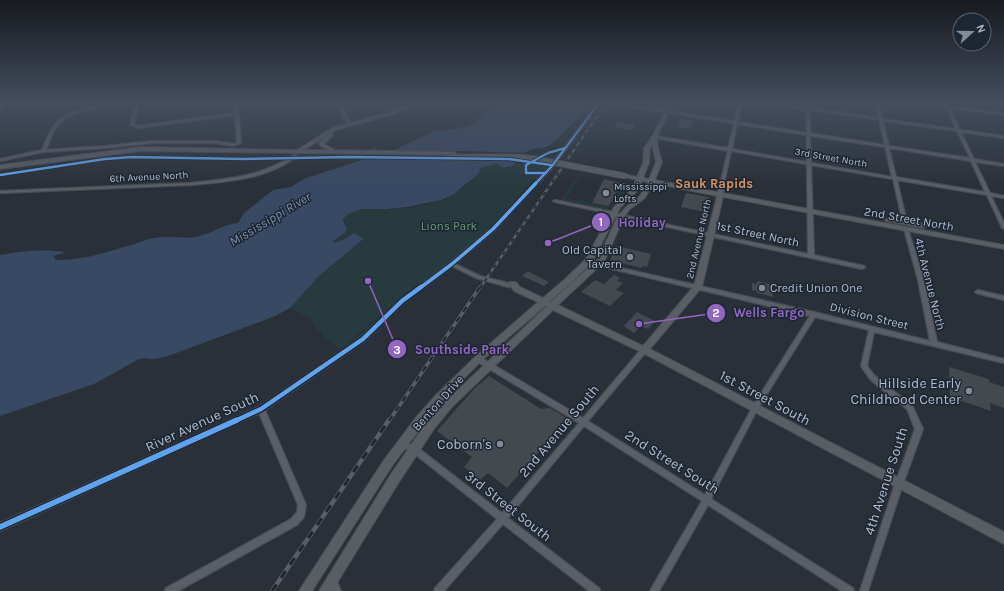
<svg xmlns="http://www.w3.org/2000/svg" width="1004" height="591" font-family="Karla,sans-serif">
  <rect width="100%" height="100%" fill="#2a3038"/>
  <path fill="#273a3e" d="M515 160 549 165 494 222 453 260 414 287 347 344 339 350 331 341 324 338 322 332 316 329 309 316 303 315 290 308 319 276 363 239 352 234C349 237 338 242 333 243V241L342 236 346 230 343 219C353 205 372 209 386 209 418 209 465 199 480 168L497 163 503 168H510Z
    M578 175H581L566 198 609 207 622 182 626 188 623 194 608 208H600L562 200 561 199Z"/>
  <path fill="#384963" d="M497 103H588L587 108C575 120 564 133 551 144 545 149 537 147 530 150 523 152 515 160 513 166L503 168 497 164 480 168 479 173 476 176 454 194 441 200 407 207 387 209H362L348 214 343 219 344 224 347 228 345 233 333 241V243C340 242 348 237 354 233L363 238 362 240 319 276 290 308 275 316 171 355C163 357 153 361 145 358L139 359 94 384 0 416V255C21 251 43 249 64 252L63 253 53 256 56 260C81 261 107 252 131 245 139 243 146 239 154 238 170 235 186 240 200 236 214 232 224 224 238 223L244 213 273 190 291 187 306 178 356 162 365 158 370 153 373 148 380 150 392 151 434 131 447 130 469 126 478 120Z"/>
  <path fill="#2a3038" d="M369 151H468L529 153 518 160 359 158Z"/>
  <path fill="#444950" d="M677 103H704L701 109 677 106Z
    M680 119 693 121 690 129 678 127Z
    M618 122 635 125 632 130 617 128 615 127Z
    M604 179 621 183 609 206 592 203Z
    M686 193 709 197 705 212 681 207Z
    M616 246 651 254 647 267 643 266 642 268 610 260Z
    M528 271 549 282 544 286 522 276Z
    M614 275 620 278 617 281 623 283 616 290 624 293 610 306 581 292 595 280 604 284Z
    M757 281 772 285 773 297 757 293V291L752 290V283L757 284Z
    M637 312 655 321 648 329 641 326 634 333 624 326Z
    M949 367 989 379V382L1004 387V408L990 403 991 411 950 397Z
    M489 376 541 409 550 408 568 419 507 488 488 473 480 480 464 467 472 457 437 431 474 389Z"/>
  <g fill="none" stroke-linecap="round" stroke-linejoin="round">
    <g stroke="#484c53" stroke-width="2.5">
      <path id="street" d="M4 103H8L0 111V108Z
        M130 103H139L134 124 138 126 235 113 234 103H238L241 143 233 146 215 143H153L105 148 43 152 0 161V159L42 150C46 141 49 131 56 123 72 105 108 105 130 103ZM135 104 130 125 138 128 235 115 237 142 233 144 215 141H153L105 146 46 150C50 141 52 132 58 125 74 106 113 107 135 104Z
        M337 103H341L349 121 353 124V126C344 124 341 111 337 103Z
        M597 103H601L553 167 495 230 455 264 480 276 508 283H515L516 284 515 285 508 287 476 278 452 266 404 302 365 341 265 410 306 505 304 517 297 525 178 591H165L166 588 291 519 297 512 298 505 259 413 0 531V523L259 407 361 337 400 300 450 263 491 228 551 165Z
        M738 103H742L738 122 807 133 806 110 764 104 762 103H770L806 108V103H810V108L879 118 875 103H879L882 119 956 129 946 107 923 104 921 103H929L945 105 944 103H948L949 106 1004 113V115L950 108 960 130 1004 136V138L961 132 974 159 1004 164V166L975 162 990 193 1004 196V198L991 196 1004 223V229L1002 228 987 195 897 180 907 223 905 224 903 223 893 179 811 165 814 255 864 266 865 267 864 268 862 269 621 217 612 214 555 202 553 201 555 200 613 212 622 215 808 254 807 164 731 151 723 189V190H719V189L728 151 655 138 653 137 655 136 728 148 734 123 636 108H627L625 107 627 106H636L734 121ZM810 110 879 120 885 145 810 133ZM883 121 957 131 970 158 889 146ZM737 124 807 135V162L732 149ZM810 136 885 147 892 177 811 163ZM889 148 971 161 985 192 896 177Z
        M294 155 297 156C269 179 225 182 190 185L0 193V191L190 183C229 179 260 177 294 155Z
        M904 228H906L908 229 924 280 937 342 1004 359V363L874 332 867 366 874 375 883 383 912 405 923 429 903 484 868 591H860L895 484 915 429 907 409 879 387 870 379 861 366 869 330 815 317 757 410 711 499 853 588 854 591H842L708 505 659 591H650L702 501 584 426 508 518 599 588 600 591H589L503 524 444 591H434L435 588 497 519 411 451 399 446 398 444 399 442 402 441 417 447 502 513 579 423 476 361 475 359 476 357H480L583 418 642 348H646L647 350 646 352 588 421 705 495 753 406 810 316 595 265 587 261 586 260 587 259H591L599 263 814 312 930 341 918 280 904 229Z
        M978 290 1004 296V300L976 293 975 292Z
        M332 576 335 577 341 591H332L328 580 329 577Z"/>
    </g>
    <g stroke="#484c53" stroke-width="2">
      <path id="secondary" d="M413 103H419L391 115 336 130 330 134 333 135 325 143V145L334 149 332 150 454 152 457 154 456 155 141 151 0 169V165L141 147 297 150 332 128 387 113ZM325 137 319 143 320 146 330 150H304Z
        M669 103H673L657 137 658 148 662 162 655 180 717 192 719 189 721 188 724 190 723 193 1004 245V249L723 197 702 287 650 349 1004 532V544L641 352 553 310 451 408 434 429 399 482 332 591H319L391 474 426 423 445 402 547 306H545L481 361 442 401 425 422 392 466 312 591H299L384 460 417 416 436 395 475 357 538 302 514 291 509 284 510 282H516L520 287 543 298 564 280 586 259 614 207 632 189 636 180 622 176 625 174 637 177 643 163 644 148 652 137ZM652 145 656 162 649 179 643 178 649 163 650 148ZM642 181 648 182 640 196 626 207 618 216 598 259 551 302 550 301 570 284 592 262 620 208 637 191ZM653 183 717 196 694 286 643 346 558 305 604 262 624 217 630 209 645 198Z
        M888 218 924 224 927 226 924 228 886 221 885 220Z"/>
    </g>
    <use href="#street" fill="#5a5e66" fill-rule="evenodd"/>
    <use href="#secondary" fill="#595d64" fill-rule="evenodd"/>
    <g stroke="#595d64" stroke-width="2.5">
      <path id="rail-far2" d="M480 288 606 103"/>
    </g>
    <g stroke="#595d64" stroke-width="3.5">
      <path id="rail-far1" d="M389 421 480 287"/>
    </g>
    <g stroke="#595d64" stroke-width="4.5">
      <path id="rail" d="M272 591 389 420"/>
    </g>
    <use href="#rail-far2" stroke="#1d2633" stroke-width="1.5" stroke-dasharray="4" stroke-linecap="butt"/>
    <use href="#rail-far1" stroke="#1d2633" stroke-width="2" stroke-dasharray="6" stroke-linecap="butt"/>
    <use href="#rail" stroke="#1d2633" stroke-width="3" stroke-dasharray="8" stroke-linecap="butt"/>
    <g stroke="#484c53" stroke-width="7" stroke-linecap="butt">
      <path id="secondary-bridge" d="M448 157H517L536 159 625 176"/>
    </g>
    <use href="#secondary-bridge" stroke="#595d64" stroke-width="5.5"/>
    <g stroke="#1d2633" stroke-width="4">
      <path id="cycleway-far3" d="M546 173H526V165L548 153 565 148
        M0 175 105 159 132 157 244 159 349 157 509 159 551 165
        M535 184 552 166 599 103"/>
    </g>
    <g stroke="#1d2633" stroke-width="5.5">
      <path id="cycleway-far2" d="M420 288 452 264 493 229 536 183"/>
    </g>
    <g stroke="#1d2633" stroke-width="7">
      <path id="cycleway-far1" d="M235 421 261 409 363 339 402 301 421 287"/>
    </g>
    <g stroke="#1d2633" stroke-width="8">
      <path id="cycleway" d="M0 527 237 420"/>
    </g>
    <use href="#cycleway-far3" stroke="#60a3ed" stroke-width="2.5"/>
    <use href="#cycleway-far2" stroke="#60a3ed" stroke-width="3.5"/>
    <use href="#cycleway-far1" stroke="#60a3ed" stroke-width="4.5"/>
    <use href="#cycleway" stroke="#60a3ed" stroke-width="5.5"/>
  </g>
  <linearGradient id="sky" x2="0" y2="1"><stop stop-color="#171a1f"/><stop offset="0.55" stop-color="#444e5e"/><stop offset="1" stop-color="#444e5e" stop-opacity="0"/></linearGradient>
  <rect width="1004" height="186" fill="url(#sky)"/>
  <g fill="#848b96" stroke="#1d2633" stroke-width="1.5">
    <circle cx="606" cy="193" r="4"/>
    <circle cx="630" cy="257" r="4"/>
    <circle cx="762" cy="288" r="4"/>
    <circle cx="969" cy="391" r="4"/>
    <circle cx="500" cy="444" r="4"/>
  </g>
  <g text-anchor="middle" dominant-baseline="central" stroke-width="3" stroke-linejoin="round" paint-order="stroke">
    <g font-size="10" fill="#b4bcc9" stroke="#1d2633">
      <text transform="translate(831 158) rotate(10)">3rd Street North</text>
      <text transform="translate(149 177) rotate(-3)">6th Avenue North</text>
      <text transform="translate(699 239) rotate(-77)">2nd Avenue North</text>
    </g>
    <g font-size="10" fill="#b4bcc9" stroke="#1d2633" text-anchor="start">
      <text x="614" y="187">Mississippi<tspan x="614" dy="12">Lofts</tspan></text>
    </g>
    <g font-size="12" fill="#b4bcc9" stroke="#1d2633">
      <text transform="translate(909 219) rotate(10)">2nd Street North</text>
      <text transform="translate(758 234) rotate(12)">1st Street North</text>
      <text transform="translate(930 284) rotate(76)">4th Avenue North</text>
      <text transform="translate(869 316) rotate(14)">Division Street</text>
      <text transform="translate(438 403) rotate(-48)">Benton Drive</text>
    </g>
    <g font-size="12" fill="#6b9a76" stroke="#1d2633">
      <text x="449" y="226">Lions Park</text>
    </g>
    <g font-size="12" fill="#b4bcc9" stroke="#1d2633" text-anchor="end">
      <text x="622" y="250">Old Capital<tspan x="622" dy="14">Tavern</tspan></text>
      <text x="770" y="288" text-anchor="start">Credit Union One</text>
    </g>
    <g font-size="13" font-weight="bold" fill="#d59563" stroke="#1d2633">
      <text x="714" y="183">Sauk Rapids</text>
    </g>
    <g font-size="13" font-style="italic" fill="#7c92b1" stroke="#1d2633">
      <text transform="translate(270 219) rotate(-31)">Mississippi River</text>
    </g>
    <g font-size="14" fill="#b4bcc9" stroke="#1d2633" text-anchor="end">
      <text x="961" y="383">Hillside Early<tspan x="961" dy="16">Childhood Center</tspan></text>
      <text x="492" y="444">Coborn's</text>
    </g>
    <g font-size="14" fill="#b4bcc9" stroke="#1d2633">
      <text transform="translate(765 398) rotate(28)">1st Street South</text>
      <text transform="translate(202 422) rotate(-25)">River Avenue South</text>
      <text transform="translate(559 431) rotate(-50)">2nd Avenue South</text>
      <text transform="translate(672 462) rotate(32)">2nd Street South</text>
      <text transform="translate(886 481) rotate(-72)">4th Avenue South</text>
      <text transform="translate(508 506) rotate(38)">3rd Street South</text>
    </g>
  </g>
  <path fill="none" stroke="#9266c3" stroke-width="1.5" d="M548 243L601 222M639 324L716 313M368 281L397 349"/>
  <g fill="#9266c3" stroke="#1d2633" stroke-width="1.5">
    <circle cx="548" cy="243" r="4"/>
    <circle cx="639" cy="324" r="4"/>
    <circle cx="368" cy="281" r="4"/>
    <circle cx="601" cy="222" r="10"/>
    <circle cx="716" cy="313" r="10"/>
    <circle cx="397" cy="349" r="10"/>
  </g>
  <g font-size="12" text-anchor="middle" font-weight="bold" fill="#fff">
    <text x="601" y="226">1</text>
    <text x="716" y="317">2</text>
    <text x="397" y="354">3</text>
  </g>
  <g font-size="13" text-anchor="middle" font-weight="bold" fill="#9266c3" stroke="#1d2633" stroke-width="3" stroke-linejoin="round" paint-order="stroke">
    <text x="642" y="227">Holiday</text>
    <text x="769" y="317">Wells Fargo</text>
    <text x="462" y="354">Southside Park</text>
  </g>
  <g transform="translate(972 32) rotate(69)"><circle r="19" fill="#1d2633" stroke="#59626f"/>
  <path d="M0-3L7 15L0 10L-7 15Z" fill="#848b96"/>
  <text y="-6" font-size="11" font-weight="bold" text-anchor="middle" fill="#b4bcc9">N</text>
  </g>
</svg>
